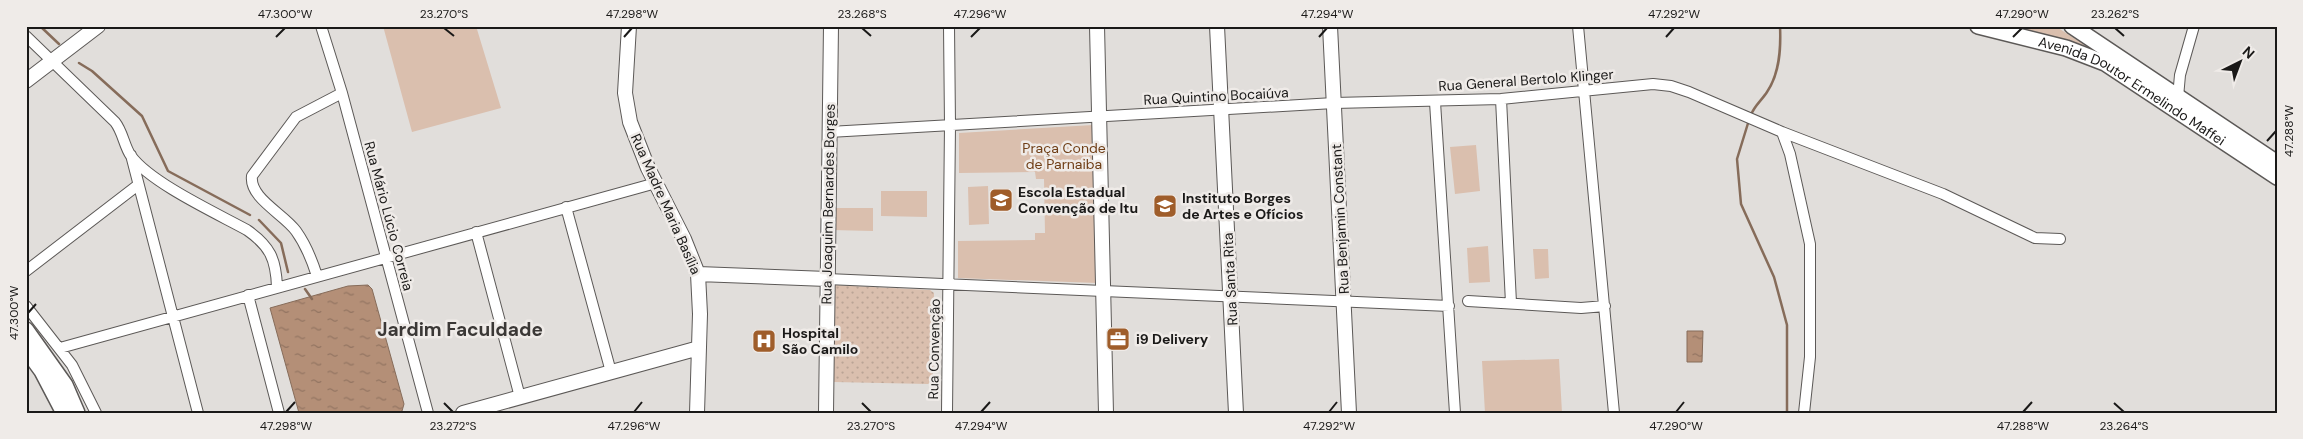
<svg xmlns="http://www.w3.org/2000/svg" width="2303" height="439" font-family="'DM Sans',sans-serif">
  <defs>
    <pattern id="grass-dots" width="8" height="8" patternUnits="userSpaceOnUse" patternTransform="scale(1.25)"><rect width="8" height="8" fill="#dabfae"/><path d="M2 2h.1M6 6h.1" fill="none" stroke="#baa495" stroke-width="1.8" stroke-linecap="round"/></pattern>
    <pattern id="water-ripples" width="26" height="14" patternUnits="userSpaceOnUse" patternTransform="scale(1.25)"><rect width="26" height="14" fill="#b48f77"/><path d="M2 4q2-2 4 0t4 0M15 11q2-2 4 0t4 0" fill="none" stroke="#927461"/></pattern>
  </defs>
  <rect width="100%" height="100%" fill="#e1dedb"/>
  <path fill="url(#grass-dots)" d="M835 285 930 290 934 293 933 381 928 384 834 382 830 378 832 288Z"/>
  <path fill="#dabfae" d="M383 26H476L501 108 412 132Z
    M2005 26H2055L2099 54Z
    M1093 125 1097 283 958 278V241L1035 240V233H1045L1044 179H1036L1035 172 959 173V133Z
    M1476 145 1480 191 1455 194 1450 147Z
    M988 186 989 224 969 225 968 187Z
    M881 191H927V217L881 216Z
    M832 208H873V231L832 230Z
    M1488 246 1490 282 1469 283 1467 248Z
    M1533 249H1548L1549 278 1535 279Z
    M1559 359 1562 413H1485L1482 361Z"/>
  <path fill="url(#water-ripples)" stroke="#866c5a" d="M368 285 372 289 404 404 402 411 397 413H299L270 308 348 286Z
    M1687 331H1703L1702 362H1687Z"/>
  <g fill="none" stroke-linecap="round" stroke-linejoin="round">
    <path stroke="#866c5a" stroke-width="2.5" d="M40 26 59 44
      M79 63 92 71 142 116 168 171 250 215
      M1751 115C1754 106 1762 100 1767 92 1780 73 1781 48 1780 26
      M1749 120 1737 159 1741 204 1774 277 1787 325V413
      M259 220 281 243 288 272
      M305 289 312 299"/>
    <g stroke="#5c5957" stroke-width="12">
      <path id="street" d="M321 26 342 93 428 413
        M1578 26 1614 413
        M26 36 115 122C123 132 124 146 131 156 151 183 216 213 247 230 270 246 276 259 277 287
        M2178 97 2180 75 2194 26
        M1501 99 1511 303
        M1435 102 1455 413
        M829 132 1334 103 1501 99 1653 84 1671 86 1689 92 1782 132 1943 194 2035 238 2060 239
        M1782 132 1790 154 1810 244V357L1804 413
        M131 155 198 413
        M566 207 611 372
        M476 232 520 397
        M26 271 138 185
        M317 276C312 260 306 245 296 231 284 214 249 198 252 176L296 117 342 93
        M827 279 1449 306
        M248 295 279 413
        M1468 301 1581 308 1605 306
        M26 306 72 365 96 413
        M60 348 656 183
        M947 413 950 125 949 26"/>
    </g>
    <g stroke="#5c5957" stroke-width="16">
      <path id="secondary" d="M629 26 625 93 630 122 648 168 684 239 698 274 700 314 697 413
        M1097 26 1106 413
        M1217 26 1236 413
        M1330 26 1349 413
        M26 81 98 26
        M698 274 827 279
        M463 413 699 348
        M826 413 831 26"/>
    </g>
    <g stroke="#5c5957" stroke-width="18">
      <g id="primary">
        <path id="s1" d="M1978 26 2066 48 2105 63 2277 177"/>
        <path d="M2072 26 2277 163"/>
        <path d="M26 330 65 385 77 413"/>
        <path d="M26 349 42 371 64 413"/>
      </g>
    </g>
    <use href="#street" stroke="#fff" stroke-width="10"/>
    <use href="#secondary" stroke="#fff" stroke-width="14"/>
    <use href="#primary" stroke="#fff" stroke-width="15"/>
  </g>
  <path fill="none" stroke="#1a1918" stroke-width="2" d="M444 28 454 36M862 28 871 36M2115 28 2124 36M276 37 285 28M624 37 632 28M971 37 980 28M1319 37 1327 28M1666 37 1674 28M2013 37 2022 28M2267 141 2276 131M28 313 36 304M444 403 453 412M862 403 871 412M2114 403 2124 412M286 412 295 402M634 412 642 402M981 412 990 402M1329 412 1337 402M1676 412 1684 402M2023 412 2032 402"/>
  <defs>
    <g id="school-square" transform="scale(1.25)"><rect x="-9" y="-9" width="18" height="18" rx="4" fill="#9f5d2a" stroke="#efebe8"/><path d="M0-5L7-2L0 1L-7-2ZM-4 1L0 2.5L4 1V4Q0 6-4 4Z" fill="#fff"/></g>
    <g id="university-square" transform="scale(1.25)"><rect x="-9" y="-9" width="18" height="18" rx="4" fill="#9f5d2a" stroke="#efebe8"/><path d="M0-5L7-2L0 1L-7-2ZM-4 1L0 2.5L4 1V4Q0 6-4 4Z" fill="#fff"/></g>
    <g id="office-square" transform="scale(1.25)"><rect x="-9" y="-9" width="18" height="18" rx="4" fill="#9f5d2a" stroke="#efebe8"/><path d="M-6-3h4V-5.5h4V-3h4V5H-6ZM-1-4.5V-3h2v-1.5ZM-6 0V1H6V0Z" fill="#fff"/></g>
    <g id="hospital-square" transform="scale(1.25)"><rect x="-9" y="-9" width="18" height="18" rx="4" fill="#9f5d2a" stroke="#efebe8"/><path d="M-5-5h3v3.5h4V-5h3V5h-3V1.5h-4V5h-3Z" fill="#fff"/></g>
  </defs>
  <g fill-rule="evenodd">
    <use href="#school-square" x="1001" y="200"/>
    <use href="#university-square" x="1165" y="206"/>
    <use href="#office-square" x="1118" y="339"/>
    <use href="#hospital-square" x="764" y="341"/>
  </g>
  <g text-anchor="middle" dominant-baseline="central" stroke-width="5" stroke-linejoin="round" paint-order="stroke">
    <g font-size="14" fill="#1a1918" stroke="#efebe8">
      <text transform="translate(1526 80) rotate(-4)">Rua General Bertolo Klinger</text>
      <text stroke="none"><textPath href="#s1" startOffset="169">Avenida Doutor Ermelindo Maffei</textPath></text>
      <text transform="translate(1216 96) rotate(-3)">Rua Quintino Bocaiúva</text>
      <text transform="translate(666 204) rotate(66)">Rua Madre Maria Basília</text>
      <text transform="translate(828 204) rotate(-89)">Rua Joaquim Bernardes Borges</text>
      <text transform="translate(389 216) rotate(75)">Rua Mário Lúcio Correia</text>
      <text transform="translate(1340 219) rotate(-93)">Rua Benjamin Constant</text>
      <text transform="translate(1230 279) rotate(-93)">Rua Santa Rita</text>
      <text transform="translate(934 349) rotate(-89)">Rua Convenção</text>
    </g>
    <g font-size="14" fill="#6f3e16" stroke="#efebe8">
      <text x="1064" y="148">Praça Conde<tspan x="1064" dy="16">de Parnaiba</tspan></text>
    </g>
    <g font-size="14" font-weight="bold" fill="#1a1918" stroke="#efebe8" text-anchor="start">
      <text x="1018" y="192">Escola Estadual<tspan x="1018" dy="16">Convenção de Itu</tspan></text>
      <text x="1182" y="198">Instituto Borges<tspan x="1182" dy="16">de Artes e Ofícios</tspan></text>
      <text x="782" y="333">Hospital<tspan x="782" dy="16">São Camilo</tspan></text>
      <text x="1136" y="339">i9 Delivery</text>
    </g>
    <g font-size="19" font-weight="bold" fill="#3b3836" stroke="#efebe8">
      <text x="460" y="329">Jardim Faculdade</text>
    </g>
  </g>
  <rect width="2303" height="439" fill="none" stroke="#efebe8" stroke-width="55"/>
  <g transform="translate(2240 62) rotate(42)" stroke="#efebe8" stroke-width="4" paint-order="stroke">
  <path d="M0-4L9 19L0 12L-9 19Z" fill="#1a1918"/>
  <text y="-8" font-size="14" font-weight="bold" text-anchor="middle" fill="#1a1918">N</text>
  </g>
  <rect x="28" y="28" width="2248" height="384" fill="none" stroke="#1a1918" stroke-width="2"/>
  <g font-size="12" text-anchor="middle" fill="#1a1918">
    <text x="285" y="18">47.300°W</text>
    <text x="444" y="18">23.270°S</text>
    <text x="632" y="18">47.298°W</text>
    <text x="862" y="18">23.268°S</text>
    <text x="980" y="18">47.296°W</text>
    <text x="1327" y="18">47.294°W</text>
    <text x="1674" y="18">47.292°W</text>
    <text x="2022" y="18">47.290°W</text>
    <text x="2115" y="18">23.262°S</text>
    <text transform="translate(2289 131) rotate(-90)" y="4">47.288°W</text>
    <text transform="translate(14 313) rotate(-90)" y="4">47.300°W</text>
    <text x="286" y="430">47.298°W</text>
    <text x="453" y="430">23.272°S</text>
    <text x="634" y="430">47.296°W</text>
    <text x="871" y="430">23.270°S</text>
    <text x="981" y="430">47.294°W</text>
    <text x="1329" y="430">47.292°W</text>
    <text x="1676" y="430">47.290°W</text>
    <text x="2023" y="430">47.288°W</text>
    <text x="2124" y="430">23.264°S</text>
  </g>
</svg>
